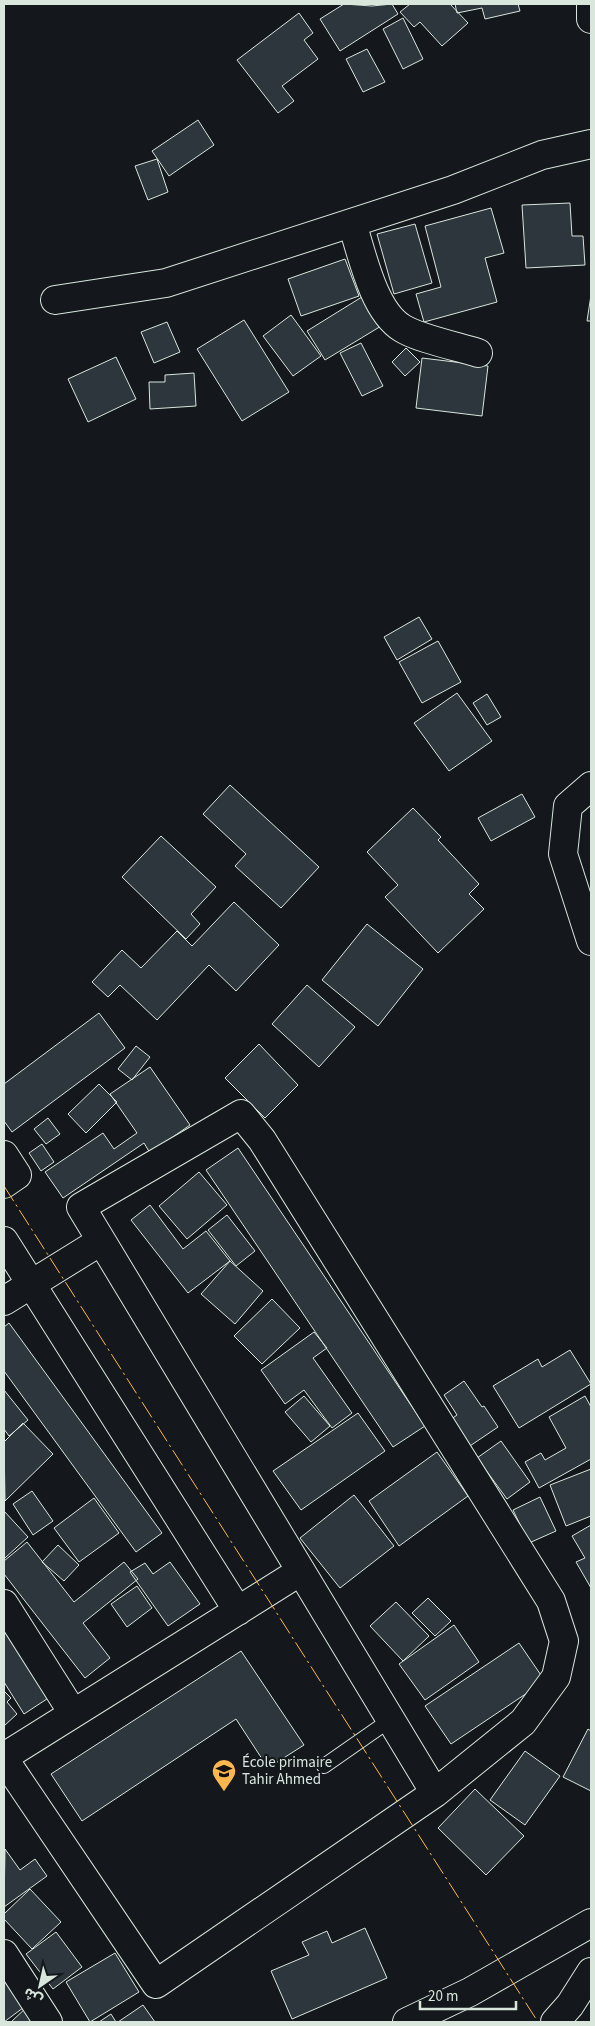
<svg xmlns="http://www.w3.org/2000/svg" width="595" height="2026" font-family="'Source Sans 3','Noto Sans Arabic',sans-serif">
  <rect width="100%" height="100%" fill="#14181c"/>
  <path fill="#2c363c" stroke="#d8e6dc" d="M344 4 372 6 392 4 398 14 340 51 320 19Z
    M410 4H450L468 23 442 46 420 22 414 27 400 12Z
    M455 4H518L520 11 485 19 482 8 457 13Z
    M299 13 313 33 304 40 318 59 282 86 294 101 278 113 237 60Z
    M403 18 423 59 403 69 383 29Z
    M367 49 385 82 363 92 346 59Z
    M198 120 214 145 169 176 152 151Z
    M157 159 168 192 148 200 135 166Z
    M570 203 572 236H583L585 265 526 268 522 205Z
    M491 208 504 253 485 258 497 302 424 322 416 294 441 287 425 226Z
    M415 224 432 283 394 294 377 234Z
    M345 259 359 296 301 316 288 279Z
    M378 287 396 317 325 360 307 331Z
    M591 295V321H587Z
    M291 315 321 356 293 376 263 336Z
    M244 320 289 392 242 421 197 349Z
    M167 322 180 352 154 363 141 332Z
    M361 343 383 386 362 396 340 353Z
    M406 348 420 362 405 376 392 362Z
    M116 357 136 399 88 422 68 379Z
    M422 358 488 366 482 416 416 408Z
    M194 373 196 406 150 409 149 382H165V375Z
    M419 617 432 639 397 660 384 637Z
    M438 641 461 682 422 703 399 662Z
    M457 693 492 741 449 771 414 723Z
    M487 694 501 717 487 725 473 703Z
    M230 785 319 867 281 908 235 866 246 854 203 814Z
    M522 794 535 817 491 841 478 818Z
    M413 808 441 837 438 840 479 884 469 894 484 909 438 953 385 897 398 885 367 852Z
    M161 836 216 887 191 914 200 924 186 939 122 877Z
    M234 902 279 945 236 991 209 965 157 1020 120 985 108 997 92 982 122 950 141 968 177 931 192 946Z
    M367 924 423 969 378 1026 322 980Z
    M307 985 355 1027 319 1067 272 1024Z
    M99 1013 125 1048 12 1132 4 1121V1084Z
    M259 1044 298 1085 265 1118 225 1078Z
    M136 1046 150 1057 132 1080 118 1069Z
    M150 1067 190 1125 150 1153 144 1143 63 1198 45 1172 103 1133 114 1149 137 1133 110 1094Z
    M99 1084 117 1102 86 1133 68 1114Z
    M48 1118 60 1134 46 1144 34 1129Z
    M42 1144 54 1162 41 1171 29 1153Z
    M238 1148 425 1426 393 1447 206 1170Z
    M199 1172 227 1205 187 1239 159 1206Z
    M150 1205 183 1249 206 1231 230 1261 188 1293 131 1220Z
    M227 1215 255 1251 236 1266 208 1230Z
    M230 1261 263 1291 235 1324 201 1294Z
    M272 1299 300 1328 262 1364 234 1336Z
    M9 1323 162 1533 136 1552 4 1371V1327Z
    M314 1332 327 1348 313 1358 352 1413 332 1428 304 1390 285 1404 261 1370Z
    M570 1350 591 1384 519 1428 493 1386 538 1359 542 1367Z
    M464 1381 482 1407 484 1406 498 1427 461 1452 443 1425 457 1415 444 1395Z
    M4 1390 28 1420 9 1436 4 1429Z
    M304 1396 330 1426 311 1442 285 1412Z
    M585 1396 591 1407V1459L539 1488 525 1462 541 1453 545 1460 566 1448 549 1417Z
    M358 1413 385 1451 301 1510 273 1471Z
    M23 1423 53 1454 5 1501 4 1442Z
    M501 1441 530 1482 507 1499 477 1458Z
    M437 1452 468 1496 399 1546 369 1501Z
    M591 1469V1516L566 1526 550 1485Z
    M32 1491 53 1521 33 1535 13 1504Z
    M354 1495 394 1546 340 1588 300 1538Z
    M540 1497 556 1531 529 1543 513 1510Z
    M94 1498 119 1533 79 1562 54 1528Z
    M4 1511 28 1537 5 1558 4 1557Z
    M591 1525V1588L576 1562 585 1558 572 1536Z
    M27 1542 74 1602 124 1562 138 1579 83 1623 110 1658 85 1678 4 1574V1561Z
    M58 1545 79 1565 64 1581 42 1562Z
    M170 1562 200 1604 168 1626 130 1572 145 1563 153 1574Z
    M137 1586 152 1608 127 1627 111 1604Z
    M428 1598 451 1621 435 1636 412 1613Z
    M396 1602 429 1636 403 1661 370 1626Z
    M4 1615 56 1693 24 1714 4 1682Z
    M454 1625 479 1662 425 1700 399 1664Z
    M519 1643 545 1681 451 1744 425 1706Z
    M241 1651 304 1745 268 1768 236 1719 82 1821 51 1774Z
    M4 1691 11 1698 7 1702 17 1714 4 1726Z
    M588 1729 591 1731V1791L563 1777Z
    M525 1751 560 1776 525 1825 490 1800Z
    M475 1789 524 1836 486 1875 438 1828Z
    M5 1849 20 1870 35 1859 47 1876 4 1907Z
    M30 1889 61 1922 32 1949 4 1919V1914Z
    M365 1928 387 1978 292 2019 271 1971 309 1955 302 1942 327 1931 332 1943Z
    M56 1932 82 1967 53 1989 26 1954Z
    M115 1953 139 1992 90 2022 66 1982Z
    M4 1967 31 2002 4 2022Z
    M143 2005 155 2022H118Z
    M28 2006 44 2022H11Z
    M111 2014 116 2022H99Z"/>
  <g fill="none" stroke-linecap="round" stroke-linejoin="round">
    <g stroke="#d8e6dc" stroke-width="16">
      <path id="lane" d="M324 1766 390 1720"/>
    </g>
    <g stroke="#d8e6dc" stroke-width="30">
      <path id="street" d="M591 6V19
        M352 223C362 254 373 310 402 328 417 338 459 347 478 353
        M55 300 166 283 453 190 542 155 591 144
        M4 1155 17 1175 4 1184
        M4 1241 238 1611
        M4 1301 101 1241
        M4 1604 73 1713
        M4 1757 301 1571
        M4 1759 156 1984 435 1793 523 1722 556 1677 564 1641 551 1601 262 1140 241 1114 81 1207 435 1793
        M4 1954 48 2022
        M555 2022 570 2005 591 1972"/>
    </g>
    <g stroke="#d8e6dc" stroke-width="30">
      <path id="secondary" d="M591 786 568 806 563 854 591 941
        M407 2022 470 1992 591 1923"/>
    </g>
    <use href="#lane" stroke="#14181c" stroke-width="14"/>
    <use href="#street" stroke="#14181c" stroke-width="28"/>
    <use href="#secondary" stroke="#14181c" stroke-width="28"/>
    <path stroke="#ffb74d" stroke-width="1" stroke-dasharray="18 4 2.5 4" stroke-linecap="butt" d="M4 1186 538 2022"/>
  </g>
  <defs>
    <g id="school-pin" transform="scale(1.25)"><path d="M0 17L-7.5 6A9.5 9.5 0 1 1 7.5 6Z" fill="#ffb74d" stroke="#14181c"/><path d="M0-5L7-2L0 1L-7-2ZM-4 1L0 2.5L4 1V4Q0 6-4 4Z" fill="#111"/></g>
  </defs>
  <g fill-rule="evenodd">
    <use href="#school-pin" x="224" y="1771"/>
  </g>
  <g text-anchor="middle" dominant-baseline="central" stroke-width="4" stroke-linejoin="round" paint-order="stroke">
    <g font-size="15" fill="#d8e6dc" stroke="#14181c" text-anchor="start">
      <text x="242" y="1762">École primaire<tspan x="242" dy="17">Tahir Ahmed</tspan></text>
    </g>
  </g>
  <rect width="595" height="2026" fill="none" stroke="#d8e6dc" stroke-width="10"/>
  <g transform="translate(40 1986) rotate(214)" stroke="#14181c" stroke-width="4" paint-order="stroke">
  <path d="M0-4L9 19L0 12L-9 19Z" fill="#d8e6dc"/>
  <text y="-8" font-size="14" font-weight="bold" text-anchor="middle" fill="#d8e6dc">ش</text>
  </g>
  <path d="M420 2001v8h96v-8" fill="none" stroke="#d8e6dc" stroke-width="2.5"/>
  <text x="428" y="2001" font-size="15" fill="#d8e6dc" stroke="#14181c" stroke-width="4" paint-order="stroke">20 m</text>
</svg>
